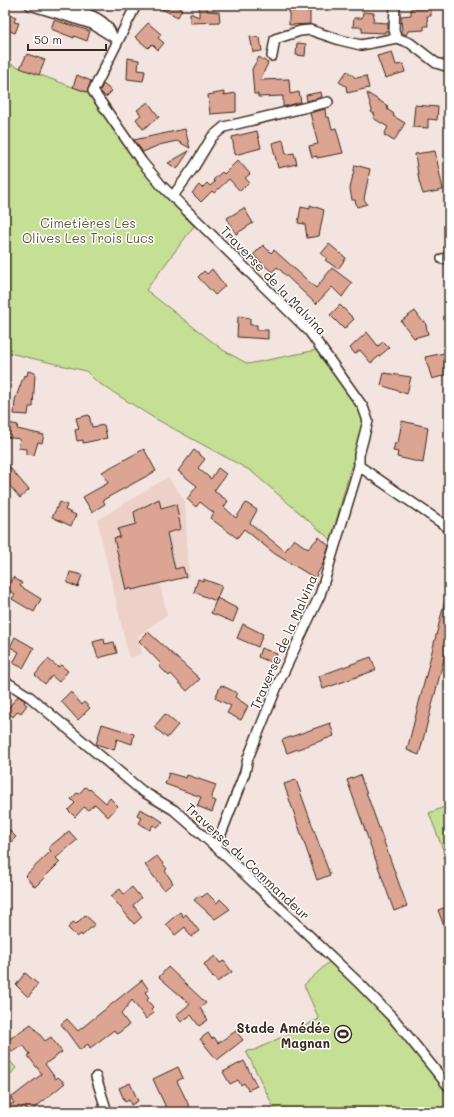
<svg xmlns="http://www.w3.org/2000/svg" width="454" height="1117" font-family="Mali,sans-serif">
  <rect width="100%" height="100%" fill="#f4e4df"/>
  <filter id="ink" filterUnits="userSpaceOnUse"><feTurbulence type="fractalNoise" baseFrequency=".025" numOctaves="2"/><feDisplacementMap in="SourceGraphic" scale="8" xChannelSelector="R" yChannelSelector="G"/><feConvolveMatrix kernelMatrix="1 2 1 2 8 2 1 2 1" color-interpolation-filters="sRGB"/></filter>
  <g filter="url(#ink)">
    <path fill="#edd1c8" d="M168 477 185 501 189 576 160 584 167 615 138 636 142 654 129 658 97 520Z"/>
    <path fill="#c5df95" stroke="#80845a" d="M5 62 89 93 169 200 194 226 146 290 223 350 248 364 317 350 361 406 363 423 331 540 251 471 154 418 97 382 86 371 5 352Z
      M449 805V854L445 855 429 813Z
      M330 961 363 992 434 1074 449 1095V1112H276L246 1051 255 1050 319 1019 304 985Z
      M5 1055 16 1068 5 1081Z"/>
    <path fill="#dca593" stroke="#3b2a1e" d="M153 5H181L179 8 182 9 178 17Z
      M199 5H207V11L219 12 220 22 190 23V13L199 17Z
      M431 7V16H427L428 26H424V30L408 31 406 35 402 33 401 16 411 15V8Z
      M289 11H310V24L289 25Z
      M363 12 374 13 373 22 388 23V31H385V33L362 32V27H353L354 18H362Z
      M5 13 16 17 14 22 19 23 15 33 5 29Z
      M54 20 90 31 87 41 74 36V38L51 29Z
      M148 23 161 34 158 38 164 43 158 50 152 44 148 48 135 37Z
      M250 36 260 38 262 51 253 52Z
      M297 43 306 44 305 56 296 55Z
      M392 52 396 65 403 64 405 72 385 78 377 56Z
      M27 54 45 60 39 75 20 68Z
      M259 57 268 63 260 80 289 79 290 94 299 92 301 102 283 107V96L258 97V94H254L252 69Z
      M128 58 139 60 138 70 145 71 143 81 127 79Z
      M347 71 356 78 366 76 369 88 347 93 346 86 339 82Z
      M77 75 91 81 87 92 73 87Z
      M103 84 112 91 106 97 100 91Z
      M224 92V95L236 93V112L210 114 208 95Z
      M321 92 322 97 307 101 306 95Z
      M367 93 388 106 387 109 394 114 393 116 405 123 394 141 384 135 388 127 373 118 375 114 371 112 372 110Z
      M148 102 159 117 143 129 136 119 141 115 137 110Z
      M415 105 438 107 437 120 428 119V128L413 127Z
      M325 109 326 118 329 117 332 129 336 128 343 153 317 158V156L312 157 309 146 318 144 310 113Z
      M185 129 190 148 177 141 159 145 143 152 134 140Z
      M257 131 261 148 235 155 232 137Z
      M283 140 286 154 294 153 297 164 278 168 272 143Z
      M189 151 177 169 168 163Z
      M435 151 443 190 423 194 419 181 415 154Z
      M238 160 250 174 245 178 249 182 240 191 229 179 214 193 212 191 201 202 192 193 199 185 202 188 207 183 210 186 215 182 213 180 222 172 224 174Z
      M355 165 370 169 364 199 367 204 357 207 355 200H352L350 189Z
      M310 205 324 210 319 236 307 238 305 224 298 223 301 207 310 209Z
      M244 208 253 223 236 234 227 218Z
      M329 244 346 258 338 269 325 260 327 258 321 254Z
      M263 245 271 253 274 250 316 288 332 268 352 283 342 297 332 287 316 304 277 267 272 272 253 255Z
      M212 269 225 286 215 295 198 277 204 271 207 274Z
      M340 305 354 319 344 329 330 315Z
      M415 311 423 322 425 321 428 334 414 338 401 321Z
      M238 316 250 318V325H257V330H268V339L237 337Z
      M367 332 378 346 383 342 389 348 371 363 360 350 355 354 350 348Z
      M449 352V374L432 379 425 357Z
      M28 371 35 373 33 407H29L28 415 14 414 15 400 24 375 27 376Z
      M384 373 411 377 407 394 381 385Z
      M89 415 92 427 104 425 107 438 83 443V440L77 441 75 430 79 429 76 418Z
      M402 421 428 427 423 463 397 457 398 452 393 451 395 443H398Z
      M8 423 18 425 17 429 44 435 42 443 38 442 34 455 26 454V449L18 448 20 439 6 437Z
      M144 449 156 471 103 500 105 504 92 512 83 497 108 483 102 472Z
      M194 450 205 459 198 468 211 479 218 468 226 474 214 491 228 501 224 507 236 518 246 503 257 510 250 523 285 551 294 539 308 549 319 537 329 546 323 564 315 578 275 554 244 529 237 538 210 518 214 513 200 502 196 507 187 499 197 486 178 471Z
      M5 462 29 490 20 498 5 480Z
      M159 499 161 508 176 504 181 529 167 533 175 569 183 567 186 577 132 590 131 588 126 590 114 538 120 537 118 529 136 524 134 512Z
      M60 502 67 505 65 510 76 515 71 526 52 517Z
      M70 572 82 575 78 587 67 583Z
      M13 577 22 583 20 586 41 599 34 612 12 599 15 594 6 589Z
      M198 579 203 581V579L222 586 216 601 194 592Z
      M446 596H449V640L419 755 407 750Z
      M217 598 238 609 233 622 211 613Z
      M243 624 263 634 258 647 237 638Z
      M148 632 200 679 187 691 171 674 169 676 159 666 161 664 139 641Z
      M15 637 34 648 23 668 13 663 19 652 10 647Z
      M104 639 105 644 114 642 117 653 98 658 93 642Z
      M261 648 277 654 273 663 258 657Z
      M371 657 376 670 323 689 319 676Z
      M48 659 58 667 61 665 68 671 59 682 52 676 45 684 35 675Z
      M221 685 237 693 235 697 248 706 241 720 227 713 231 706 215 698Z
      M69 693H72L82 705 84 702 90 708 78 720 61 701Z
      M18 696 25 701 24 703 27 705 21 713 18 711 13 717 6 711Z
      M165 714 178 725 167 738 154 727Z
      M330 723 334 736 287 753 282 740Z
      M102 724 134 734 132 744 117 739 114 750 96 744Z
      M169 773 186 778 187 775 216 785 211 799 216 801 212 812 197 806 201 797 165 784Z
      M360 775 407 906 394 911 347 780Z
      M296 780 330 875 317 880 284 784Z
      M85 787 89 790 90 789 106 803 110 798 118 806 108 817 95 804 88 810 84 807 75 817 68 810 75 803 71 799 77 793 79 794Z
      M140 809 157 818 163 822 157 827 153 825 150 830 139 823 142 818 137 815Z
      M5 826 16 837 5 848Z
      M69 831 77 840 56 858 60 862 35 887 25 876 51 851 48 848Z
      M157 856 167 869 165 871 173 883 164 890 145 865Z
      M132 887 141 898 133 905 142 917 134 924 111 896 120 889 124 894Z
      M207 893 217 903 220 899 230 909 215 919 194 900 200 895 202 897Z
      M449 906V937H448L438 910Z
      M180 912 183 917 186 914 199 931 191 937 185 927 175 935 166 924Z
      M85 915 95 924 82 936 81 934 77 937 68 928 73 922 76 924Z
      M215 956 220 963 224 961 232 972 217 982 214 977 213 978 204 964Z
      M168 967 206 1003 200 1008 208 1020 199 1026 191 1015 181 1022 176 1015 190 1004 159 977Z
      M25 973 38 984 28 997 16 985Z
      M142 980 149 990 145 992 149 998 147 1000 153 1007 151 1009 154 1013 146 1019 132 1000 121 1014 129 1025 117 1034 114 1030 90 1048 88 1044 80 1050 61 1024 67 1019 78 1031Z
      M31 1024 45 1041 51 1037 62 1052 45 1064 56 1079 58 1077 65 1083 30 1112 24 1106 16 1112H5V1107L14 1103 11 1098 42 1074 28 1056 30 1054 23 1045 12 1052 5 1042Z
      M236 1031 243 1040 217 1060 200 1039 208 1033 212 1039 214 1037 218 1043Z
      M244 1061 257 1086 248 1090 244 1083 241 1085 238 1080 230 1084 223 1072Z
      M178 1067 183 1078 177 1081 192 1112H168L153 1079Z
      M130 1083 138 1101 131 1105 129 1100 125 1102 119 1088Z"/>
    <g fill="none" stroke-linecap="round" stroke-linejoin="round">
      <g stroke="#3b2a1e" stroke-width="12">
        <path id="minor" d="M30 5 92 24 118 40
          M56 5C74 10 107 15 112 36
          M136 5 93 91 142 162 162 186 309 331 363 407 368 421 359 455V466L320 595 278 684 248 758 245 772 216 847
          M395 5 394 30 397 38 410 43 436 63 449 67
          M272 56 275 39 300 31 310 30 340 40 361 45 397 38
          M173 196 194 167 212 137 224 127 328 102
          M442 259 449 257
          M359 466 449 528
          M5 681 30 697 142 791 174 810 216 847 360 984 394 1019 449 1087
          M96 1077 107 1112"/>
      </g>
      <use href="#minor" stroke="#fff" stroke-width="9"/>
    </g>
  </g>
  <defs>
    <g id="stadium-ring" transform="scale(0.9)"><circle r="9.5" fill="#fff" stroke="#3b2a1e" stroke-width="1.5"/><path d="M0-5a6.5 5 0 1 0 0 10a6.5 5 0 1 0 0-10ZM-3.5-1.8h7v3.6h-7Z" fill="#3b2a1e"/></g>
  </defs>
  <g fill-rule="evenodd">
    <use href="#stadium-ring" x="343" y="1034"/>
  </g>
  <g text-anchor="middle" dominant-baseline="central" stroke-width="3" stroke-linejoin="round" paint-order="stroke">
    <g font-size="13" fill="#5e573c" stroke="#fff">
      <text x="88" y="222">Cimetières Les<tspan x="88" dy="15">Olives Les Trois Lucs</tspan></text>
    </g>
    <g font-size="13" fill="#3b2a1e" stroke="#fff">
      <text transform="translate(274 280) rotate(46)">Traverse de la Malvina</text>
      <text transform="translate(283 642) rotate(-66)">Traverse de la Malvina</text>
      <text transform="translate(248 861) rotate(43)">Traverse du Commandeur</text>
    </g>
    <g font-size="13" font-weight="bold" fill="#3b2a1e" stroke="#fff" text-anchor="end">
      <text x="330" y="1027">Stade Amédée<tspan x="330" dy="15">Magnan</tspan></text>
    </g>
  </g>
  <rect width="454" height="1117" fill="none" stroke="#fff" stroke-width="20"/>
  <rect x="10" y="10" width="434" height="1097" fill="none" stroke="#3b2a1e" stroke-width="1.5" filter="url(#ink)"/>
  <path d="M28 44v6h78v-6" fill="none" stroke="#3b2a1e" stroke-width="2"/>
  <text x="34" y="44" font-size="12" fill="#3b2a1e" stroke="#ffffff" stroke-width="3" paint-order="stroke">50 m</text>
</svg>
